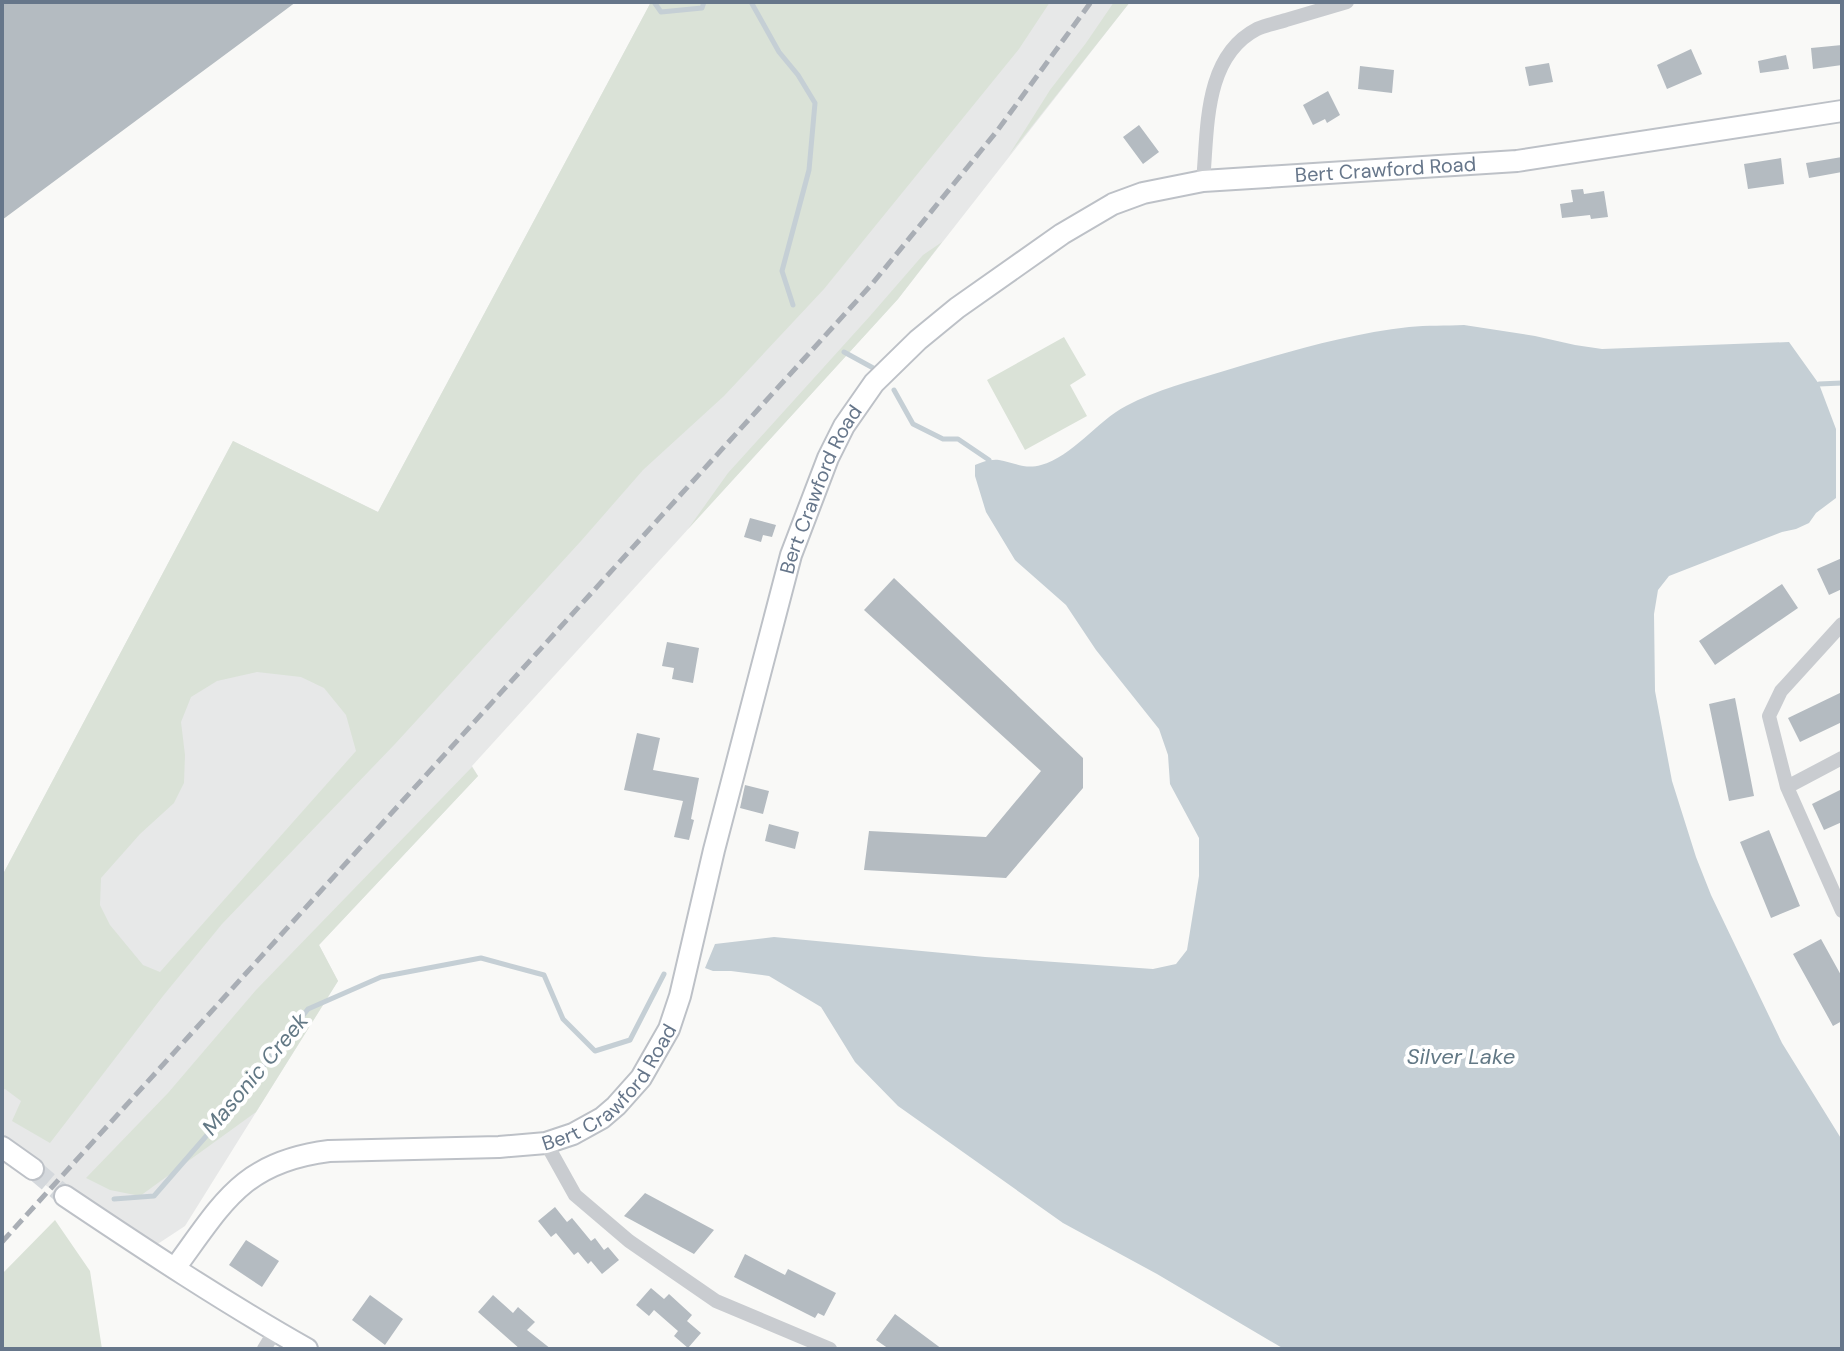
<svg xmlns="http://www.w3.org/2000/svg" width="1844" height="1351" font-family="'DM Sans',sans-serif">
  <rect width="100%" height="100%" fill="#f9f9f7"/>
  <path fill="#e7e8e8" d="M651 2H1130L898 299 472 766 478 776 319 945 338 981 185 1226 147 1251 2 1157V876L233 441 378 512Z"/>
  <path fill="#dae2d7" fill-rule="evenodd" d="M651 2H1050L1019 49 824 289 724 396 643 470 581 541 395 744 222 924 163 996 50 1143 12 1121 21 1101 5 1089 2 1090V876L233 441 378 512ZM257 672 301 677 324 688 346 715 356 751 160 972 143 965 110 925 100 905 101 878 140 834 174 803 184 783 185 755 181 722 191 697 217 681Z
    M1114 2H1130L1009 155 1050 90 1086 43Z
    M942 242 898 299 688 529 728 473 870 316 923 255Z
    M1064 337 1086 375 1070 385 1087 416 1025 450 987 380Z
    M472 767 478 776 319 945 338 981 256 1112 140 1196 110 1190 86 1178 168 1093 256 990Z
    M55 1220 90 1271 102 1349H2V1274Z"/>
  <path fill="#c5cfd5" d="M1464 325 1535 336 1575 345 1602 349 1789 342 1819 384 1836 429V498L1816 513 1809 523 1796 529 1782 532 1669 576 1658 590 1654 614 1655 691 1672 781 1696 857 1711 895 1782 1043 1842 1140V1349H1284L1157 1274 1063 1223 898 1106 855 1062 821 1007 769 976 731 971H713L705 968 715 944 774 937 985 957 1153 969 1176 964 1187 950 1199 876V838L1170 784 1168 755 1159 729 1096 650 1066 605 1015 560 986 512 975 476V465C983 462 990 459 999 460 1013 462 1025 470 1041 465 1072 457 1097 421 1126 406 1156 390 1191 381 1224 371 1284 353 1346 334 1409 327 1427 325 1446 326 1464 325Z"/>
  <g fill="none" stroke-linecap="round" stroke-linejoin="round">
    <path stroke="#c5cfd5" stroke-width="5" d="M654 2 661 12 702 8 704 2
      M751 2 779 52 798 75 815 103 809 170 782 271 793 305
      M844 352 875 369
      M1819 384 1842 383
      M894 390 913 424 943 439H958L989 460
      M114 1199 154 1196 228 1111 308 1009 381 977 481 958 544 975 563 1019 595 1051 630 1040 664 974"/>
  </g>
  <path fill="#b4bbc1" d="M2 2H296L2 220Z
    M1842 45V65L1813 69 1811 48Z
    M1691 49 1702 74 1667 89 1657 65Z
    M1786 55 1789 69 1760 73 1758 61Z
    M1549 63 1553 82 1529 86 1525 67Z
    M1360 66 1394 70 1392 93 1358 89Z
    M1328 91 1340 115 1327 123 1325 119 1313 125 1303 105Z
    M1139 125 1159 152 1143 164 1123 137Z
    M1842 157V172L1809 178 1806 163Z
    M1781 158 1784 184 1748 189 1744 164Z
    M1583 189 1584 194 1604 191 1608 217 1591 219 1590 215 1562 218 1560 204 1573 202 1571 190Z
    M750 518 776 525 772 537 763 535 761 542 744 537Z
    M1842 558V589L1829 595 1817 569Z
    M894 578 1083 758V788L1006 878 864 870 869 831 986 837 1041 771 864 610Z
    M1782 584 1798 608 1715 665 1699 641Z
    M667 642 699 648 693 683 672 679 674 668 662 666Z
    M1842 692V722L1800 742 1788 718Z
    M1735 698 1754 796 1729 801 1709 704Z
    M637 733 660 738 653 770 699 778 691 819 694 820 689 840 674 837 683 801 624 790Z
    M745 785 769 791 763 814 740 808Z
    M1842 789V822L1824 830 1812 804Z
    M769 824 799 832 795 849 765 841Z
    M1769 830 1800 906 1771 918 1740 842Z
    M1821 939 1842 977V1021L1833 1026 1793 954Z
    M645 1193 714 1230 694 1254 624 1216Z
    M555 1207 567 1222 572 1218 591 1241 595 1238 604 1250 608 1247 619 1260 602 1274 591 1261 588 1264 578 1252 574 1255 556 1233 551 1237 538 1221Z
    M246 1240 279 1261 262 1287 229 1265Z
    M745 1254 785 1275 788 1269 836 1293 824 1316 818 1313 815 1318 734 1277Z
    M651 1288 664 1299 669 1294 692 1315 687 1321 701 1333 688 1348 674 1336 678 1331 654 1310 649 1316 636 1305Z
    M370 1295 403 1319 385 1345 352 1320Z
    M493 1295 513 1313 518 1307 535 1322 527 1330 551 1349H520L478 1312Z
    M895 1314 942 1349H889L876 1340Z"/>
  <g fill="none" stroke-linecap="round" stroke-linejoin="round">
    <path stroke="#d4d8dc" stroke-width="20" stroke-dasharray="20 10" stroke-linecap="butt" d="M33 1169 65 1196"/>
    <g stroke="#bdc1c7" stroke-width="24">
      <g id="secondary">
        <path d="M2 1147 33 1169"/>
        <path d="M65 1196C144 1249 224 1302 307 1349"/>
        <path id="s1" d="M175 1268C223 1203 242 1162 329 1151L499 1147 546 1143 573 1134 602 1118 616 1106 641 1078 669 1029 680 996 714 850 791 555 828 458 844 426 874 383 918 340 957 308 1062 234 1113 204 1143 193 1203 181 1517 161 1842 111"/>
      </g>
    </g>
    <path stroke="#c9ccd0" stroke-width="14" d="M1203 181C1208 130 1203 57 1257 29 1266 25 1277 23 1286 20 1306 14 1327 8 1347 2
      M1842 624 1781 691 1769 716 1787 787 1842 911
      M1787 787 1842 758
      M546 1143 575 1195 629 1241 716 1301 830 1349
      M264 1349 275 1331"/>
    <use href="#secondary" stroke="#fff" stroke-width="20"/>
    <path stroke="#a9aeb5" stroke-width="5" stroke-dasharray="12 6" stroke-linecap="butt" d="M2 1242 872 284 997 131 1091 2"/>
  </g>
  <g text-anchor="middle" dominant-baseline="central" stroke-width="8" stroke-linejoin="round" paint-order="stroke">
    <g font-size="20" fill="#66768a" stroke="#fff">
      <text stroke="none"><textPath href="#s1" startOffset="1850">Bert Crawford Road</textPath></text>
      <text stroke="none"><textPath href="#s1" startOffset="1154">Bert Crawford Road</textPath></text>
      <text stroke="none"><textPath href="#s1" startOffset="506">Bert Crawford Road</textPath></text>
    </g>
    <g font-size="22" font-style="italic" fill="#627885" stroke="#fff">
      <text x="1461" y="1056">Silver Lake</text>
      <text transform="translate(255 1074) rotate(-50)">Masonic Creek</text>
    </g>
  </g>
  <rect width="1844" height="1351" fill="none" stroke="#66768a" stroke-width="8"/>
</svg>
